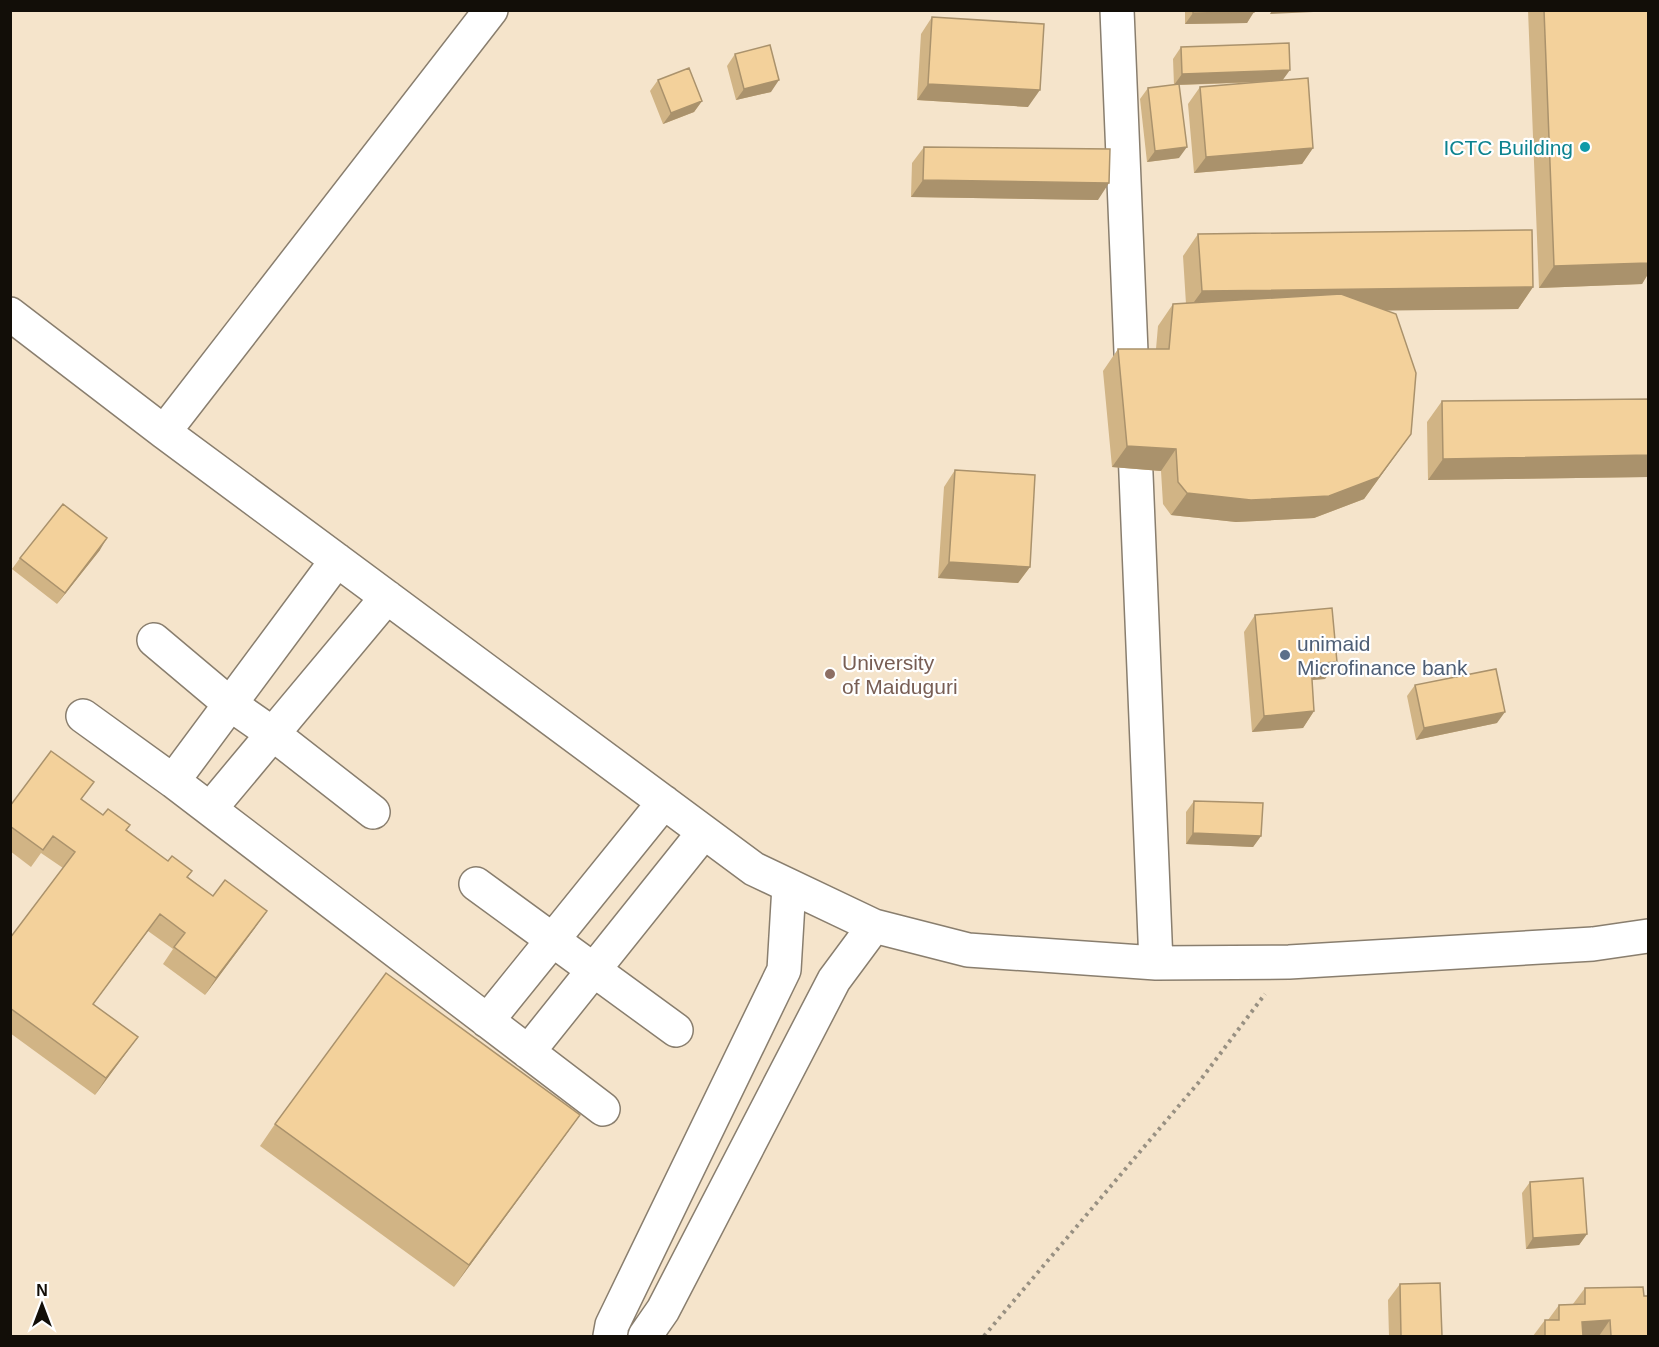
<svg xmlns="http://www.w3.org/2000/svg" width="1659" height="1347" font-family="Helvetica,sans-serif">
  <rect width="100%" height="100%" fill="#fef2df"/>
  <path fill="#f5e4cb" d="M11 11H1648V1336H11Z"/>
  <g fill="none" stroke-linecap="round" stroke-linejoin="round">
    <g stroke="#897e6e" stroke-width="36">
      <path id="minor" d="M1117 10 1156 963
        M10 314 164 432 754 869 874 926 968 950 1156 963 1289 962 1593 944 1648 936
        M164 432 491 10
        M154 640 230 704 273 734 373 812
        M83 716 173 781 337 560
        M173 781 603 1109
        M210 809 387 597
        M476 884 676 1030
        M487 1021 664 802
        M528 1052 704 832
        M610 1336 612 1325 784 970 789 886
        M645 1336 663 1310 834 980 874 926"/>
    </g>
    <path stroke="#989082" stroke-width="4" stroke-dasharray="3 4.5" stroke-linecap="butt" d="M984 1336 1199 1082 1265 994"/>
    <use href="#minor" stroke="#fff" stroke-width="33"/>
  </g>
  <path fill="#d1b485" d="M1185 10H1254L1247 23 1185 24Z
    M1528 10H1648V274L1642 284 1539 288Z
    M932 17 1028 107 917 100 921 34Z
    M1181 47 1283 80 1313 148 1302 164 1194 173 1188 104 1200 87 1268 82 1179 85V158L1147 162 1140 99 1148 88 1174 85 1173 59Z
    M735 54 771 92 736 100 727 66Z
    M658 80 702 101 694 112 663 124 650 91Z
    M924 147 1098 200 911 197 912 163Z
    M1198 234 1533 287 1518 309 1385 310 1411 434 1364 499 1314 518 1236 522 1171 515 1163 504 1161 471 1112 467 1103 371 1118 349H1156L1158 326 1173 304H1186L1183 256Z
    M1648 399V477L1428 480 1427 422 1442 401Z
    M955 470 1030 567 1018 583 938 578 944 487Z
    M100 550 57 604 12 569 20 558Z
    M1255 615 1337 662 1325 679 1312 680 1314 711 1303 728 1252 732 1244 632Z
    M1415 685 1497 723 1416 740 1407 696Z
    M82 799 103 815 127 830 213 896 267 911 205 995 163 964 173 949 148 931 93 1004 138 1037 95 1095 10 1033V938L63 868 41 853 31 867 10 851V806Z
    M1194 801 1261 836 1253 847 1186 844V812Z
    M580 1115 454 1287 260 1146 275 1124Z
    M1530 1182 1587 1234 1579 1245 1526 1249 1522 1193Z
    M1400 1284 1442 1336H1389L1388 1300Z
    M1585 1288 1648 1336H1533L1545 1320H1548L1559 1305 1573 1304Z"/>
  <path fill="#aa926c" d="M1272 10H1357L1270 14Z
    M1254 12 1247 23 1185 24 1193 13Z
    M1290 70 1282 81 1174 85 1182 74Z
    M779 80 771 92 736 100 744 89Z
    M928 84 1040 90 1028 107 917 100Z
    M702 101 694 112 663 124 671 113Z
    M1187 147 1179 158 1147 162 1155 151Z
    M1313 148 1302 164 1194 173 1206 157Z
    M923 180 1109 183 1098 200 911 197Z
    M1648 263V274L1642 284 1539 288 1554 266Z
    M1533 287 1518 309 1186 313 1202 291Z
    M1411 434 1364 499 1314 518 1236 522 1171 515 1187 493Z
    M1127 446 1176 449 1161 471 1112 467Z
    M1648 455V477L1428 480 1443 459Z
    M107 538 100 550 57 604 65 593Z
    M949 562 1030 567 1018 583 938 578Z
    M1337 662 1325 679 1299 681 1311 664Z
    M1314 711 1303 728 1252 732 1264 716Z
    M1505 712 1497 723 1416 740 1424 728Z
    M1193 833 1261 836 1253 847 1186 844Z
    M267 911 255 928 205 995 216 978Z
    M160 914 148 931 81 1020 93 1004Z
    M138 1037 126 1053 95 1095 106 1078Z
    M580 1115 565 1136 454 1287 469 1265Z
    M1587 1234 1579 1245 1526 1249 1533 1238Z
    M1610 1320 1599 1336H1572L1582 1322Z"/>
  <path fill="#f3d19b" stroke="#aa926c" stroke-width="1.5" d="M1193 10H1254V12L1193 13Z
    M1544 10H1648V263L1554 266Z
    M932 17 1044 24 1040 90 928 84Z
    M1289 43 1290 70 1182 74 1181 47Z
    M770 45 779 80 744 89 735 54Z
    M689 68 702 101 671 113 658 80Z
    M1308 78 1313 148 1206 157 1200 87Z
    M1179 84 1187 147 1155 151 1148 88Z
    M924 147 1110 149 1109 183 923 180Z
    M1532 230 1533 287 1202 291 1198 234Z
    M1341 294 1396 314 1416 373 1411 434 1379 477 1329 496 1251 500 1187 493 1178 482 1176 449 1127 446 1118 349H1169L1173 304Z
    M1648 399V455L1443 459 1442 401Z
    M955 470 1035 475 1030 567 949 562Z
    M63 504 107 538 65 593 20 558Z
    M1332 608 1337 662 1311 664 1314 711 1264 716 1255 615Z
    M1496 669 1505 712 1424 728 1415 685Z
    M51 751 94 782 81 799 103 815 108 809 130 825 126 830 168 861 172 856 192 871 187 877 213 896 225 880 267 911 216 978 174 947 185 933 160 914 93 1004 138 1037 106 1078 10 1008V938L75 852 53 836 43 850 10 826V806Z
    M1194 801 1263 803 1261 836 1193 833Z
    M386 973 580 1115 469 1265 275 1124Z
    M1583 1178 1587 1234 1533 1238 1530 1182Z
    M1440 1283 1442 1336H1401L1400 1284Z
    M1643 1287 1644 1296H1648V1336H1611L1610 1320 1582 1322 1583 1336H1545V1320H1559V1305L1585 1304V1288Z"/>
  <circle fill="#0f9aa8" stroke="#fff" stroke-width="2" cx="1585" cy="147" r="6"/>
  <circle fill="#5c6f8a" stroke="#fff" stroke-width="2" cx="1285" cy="655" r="6"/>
  <circle fill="#8d6e63" stroke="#fff" stroke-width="2" cx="830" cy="674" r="6"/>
  <g text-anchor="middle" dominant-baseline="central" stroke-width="4.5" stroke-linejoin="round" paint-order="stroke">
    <g font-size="21" fill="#0d838f" stroke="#fff" text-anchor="end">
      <text x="1573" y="147">ICTC Building</text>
    </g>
    <g font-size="21" fill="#4e5e75" stroke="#fff" text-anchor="start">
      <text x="1297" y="643">unimaid<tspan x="1297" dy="24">Microfinance bank</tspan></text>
    </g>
    <g font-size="21" fill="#785e54" stroke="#fff" text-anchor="start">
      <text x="842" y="662">University<tspan x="842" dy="24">of Maiduguri</tspan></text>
    </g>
  </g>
  <rect width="1659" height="1347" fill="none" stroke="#120e08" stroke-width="24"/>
  <g transform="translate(42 1305)" stroke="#ffffff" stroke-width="4.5" paint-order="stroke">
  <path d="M0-4.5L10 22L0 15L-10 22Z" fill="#120e08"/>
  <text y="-9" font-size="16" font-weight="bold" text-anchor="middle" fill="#120e08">N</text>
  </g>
</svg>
